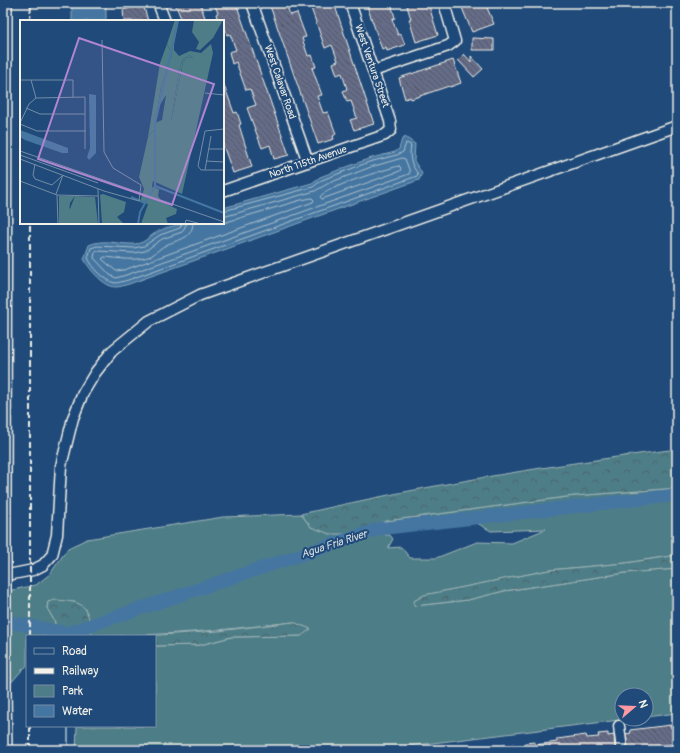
<svg xmlns="http://www.w3.org/2000/svg" width="680" height="753" font-family="Pangolin,sans-serif">
  <defs>
    <pattern id="forest-crowns" width="20" height="18" patternUnits="userSpaceOnUse"><rect width="20" height="18" fill="#4e7d87"/><path d="M2 6a3 3 0 1 1 6 0M12 15a3 3 0 1 1 6 0" fill="none" stroke="#4c656a"/></pattern>
    <pattern id="building-back-hatch" width="6" height="6" patternUnits="userSpaceOnUse"><rect width="6" height="6" fill="#656c88"/><path d="M-1 5l2 2M0 0l6 6M5-1l2 2" fill="none" stroke="#565864"/></pattern>
  </defs>
  <rect width="100%" height="100%" fill="#1f4a7a"/>
  <filter id="ink" filterUnits="userSpaceOnUse"><feTurbulence type="fractalNoise" baseFrequency=".025" numOctaves="2"/><feDisplacementMap in="SourceGraphic" scale="8" xChannelSelector="R" yChannelSelector="G"/><feConvolveMatrix kernelMatrix="1 2 1 2 8 2 1 2 1" color-interpolation-filters="sRGB"/></filter>
  <g filter="url(#ink)">
    <path fill="#4e7d87" stroke="#a1b7b8" fill-rule="evenodd" d="M677 488V555L626 563 549 570 425 595 414 601V606L468 600 504 591 625 573 677 569V713L646 717V695H622V719H628L376 750H76L77 726H155V646L200 645 231 637 301 636 293 622C226 630 160 636 92 636L88 616 76 602H48L47 608 55 622V636H27V666L23 669 3 692V592L36 585 50 574 68 548 87 539 223 517 301 514 311 527 347 534 386 521 574 496ZM461 514 491 531 546 529 512 543 477 542 436 558H410L401 547 388 548 393 539 390 535H385L383 526Z"/>
    <path fill="url(#forest-crowns)" stroke="#a1b7b8" d="M677 449V488L574 496 386 521 347 534H330L311 527 301 514C425 485 551 465 677 449Z
      M677 555V569L625 573 504 591 468 600 414 606V601L424 595 549 570 626 563Z
      M55 600C87 602 87 605 92 636H55V622L47 608 48 602Z
      M293 622 311 629 301 636 231 637 200 645 155 646V636H145L218 631Z"/>
    <path fill="#4476a1" stroke="#8aa7bd" d="M72 3H106V21H72Z
      M405 137 415 144 414 161 422 173 419 180 129 284C125 285 120 287 116 287 104 287 89 269 84 259L89 245C104 238 119 245 135 244 146 243 150 235 159 231 180 221 201 223 223 223V208L312 183 320 177 368 159 395 152 399 149 402 139Z"/>
    <g fill="none" stroke-linecap="round" stroke-linejoin="round">
      <path stroke="#aec0cc" stroke-width="1" d="M399 166 401 168 400 171 322 199 320 197C324 188 386 169 399 166Z
        M182 223 180 228 160 235 144 246 134 248 97 246 91 248 88 258C92 267 105 281 115 283 118 283 124 281 128 280L417 176 418 174C410 163 409 157 411 145L406 143 403 152 397 155 369 162 322 180 313 187 223 211
        M187 223 182 232 162 239 145 251 134 253 98 251 95 252 94 258 110 275 116 278 126 275 409 174 410 172 405 159 402 158 371 167 329 183 315 191 223 217
        M193 223C192 240 178 239 166 245 161 247 156 253 151 256 137 262 118 258 104 257L102 259 116 271 124 270 313 202 314 200 312 198 301 200 223 223"/>
      <path stroke="#8aa7bd" stroke-width="2" d="M67 633V636
        M68 750V726"/>
      <path stroke="#4476a1" stroke-width="13" d="M3 621 67 633 378 529 677 495"/>
    </g>
    <path fill="url(#building-back-hatch)" stroke="#f4f1e8" d="M175 3H200L206 21H182Z
      M214 3H236L289 155 274 159 270 145 262 148 247 108 256 105 250 89 246 90 236 62 232 64 229 52 236 50 230 34 227 35 223 21H218L216 14 218 13Z
      M269 3H286L290 15 297 13 306 37 302 38 308 56 312 55 316 67 312 68 322 95 317 96 323 113 328 112 336 134 333 136 334 139 318 144Z
      M314 3H334L374 124 354 130 350 120 357 118 351 101 347 102 343 91 347 89 342 73 337 75 333 63 338 61 332 45 325 48 311 8 315 6Z
      M366 3H391L395 18 392 19 398 35 401 34 405 45 387 51 386 47 382 49Z
      M406 3H428L438 35 416 42 409 19H411Z
      M460 3H485L494 24 472 32Z
      M143 4 148 21H124L123 10Z
      M472 38 494 39V50H472Z
      M464 54 471 62V56L483 69 474 77 458 60Z
      M453 60 461 83 450 87 449 86 411 99 410 97 405 99 399 78Z
      M224 85 234 113 237 112 241 124 239 125 252 167 233 173 223 145Z
      M671 725V728L677 727V744L628 749 626 734 631 733 630 730Z
      M608 733V736L614 735 615 750H522V746H525V743L535 742V745L557 742V739L586 735 587 738 599 737 598 734Z
      M514 744V750H496V746Z"/>
    <g fill="none" stroke-linecap="round" stroke-linejoin="round">
      <g stroke="#f4f1e8" stroke-width="13">
        <path id="minor" d="M158 3 165 21
          M252 3 308 162
          M373 71 448 46 455 41 444 3
          M223 191 385 135 391 130 390 121 350 3
          M3 576 33 570 43 565 52 555 57 535 61 466 73 418 83 393 95 373 112 351 149 321 200 295 677 126
          M619 726 622 750"/>
      </g>
      <g stroke="#f4f1e8" stroke-width="18">
        <path id="highway" d="M3 516 4 3
          M3 690 4 750"/>
      </g>
      <use href="#minor" stroke="#1f4a7a" stroke-width="10"/>
      <use href="#highway" stroke="#1f4a7a" stroke-width="15"/>
      <path stroke="#f4f1e8" stroke-width="2" stroke-dasharray="6 3" stroke-linecap="butt" d="M30 21 31 3
        M30 636V223
        M30 750V726"/>
      <g stroke="#f4f1e8" stroke-width="18" stroke-linecap="butt">
        <path id="highway-bridge" d="M3 516V690"/>
      </g>
      <use href="#highway-bridge" stroke="#1f4a7a" stroke-width="15"/>
    </g>
  </g>
  <g text-anchor="middle" dominant-baseline="central" stroke-width="4" stroke-linejoin="round" paint-order="stroke">
    <g font-size="10" fill="#f4f1e8" stroke="#1f4a7a">
      <text transform="translate(372 66) rotate(71)">West Ventura Street</text>
      <text transform="translate(280 82) rotate(71)">West Calavar Road</text>
      <text transform="translate(308 162) rotate(-19)">North 115th Avenue</text>
    </g>
    <g font-size="11" font-style="italic" fill="#dadfdd" stroke="#1f4a7a">
      <text transform="translate(334 544) rotate(-18)">Agua Fria River</text>
    </g>
  </g>
  <g transform="translate(20 20)">
    <rect width="204" height="204" fill="#1f4a7a"/>
    <path d="M155 0H159L154 25V30L159 36 170 31 181 33 191 24 193 33 162 174 133 161 132 167 139 169 138 176 142 182 157 189 156 194 146 198 148 204H121L128 184 120 182 124 169 119 157 128 117 134 110 141 67 152 35 147 24ZM170 35 173 38 167 37 163 42 151 102 159 50 163 39ZM146 75 142 100 135 103 138 88ZM174 0H203L193 18 180 30 176 29 179 22 172 12ZM83 174 106 182 104 192 97 197 104 204 82 203 80 175ZM39 176H47V185L50 189 55 176 75 177 78 204H39Z" fill="#4e7d87" fill-rule="evenodd"/>
    <path d="M147 24 152 35 141 67 134 110 128 117 140 43ZM170 35 173 38 167 37 163 42 151 102 159 50 163 39ZM47 176H55L50 183 48 201 45 193Z" fill="#4e7d87"/>
    <path d="M69 74 76 75V133L69 140 67 137 70 128ZM0 110 48 128V133H42L5 120 0 117Z" fill="#4476a1"/>
    <path fill="none" stroke="#4476a1" stroke-width="2" d="M135 166 204 193M111 177 125 183M118 204 120 192 135 166V104L158 0"/>
    <path fill="none" stroke="#748da6" stroke-width="1" d="M0 60H53V77M11 60 16 78M185 73 204 75M6 88 20 94H65M0 103 9 84 16 78 65 77V129M0 104 17 111H66M204 109 185 111 178 146 181 150H204M189 129H204M0 131 204 202M0 135 78 163M0 139 84 171 119 181 121 165 93 148 84 132 82 20M186 141 204 142M15 144 13 155 15 159 32 165 42 156M185 150 191 116M0 161 37 175 78 176M78 169 79 204M36 174 43 155M37 175 38 204M165 204 166 200 181 204"/>
    <path fill="#b185d1" fill-opacity="0.15" stroke="#b185d1" stroke-width="2" d="M59 18 194 64 152 185 18 139Z"/>
    <rect width="204" height="204" fill="none" stroke="#f4f1e8" stroke-width="2"/>
  </g>
  <rect width="680" height="753" fill="none" stroke="#1f4a7a" stroke-width="16"/>
  <rect x="8" y="8" width="664" height="737" fill="none" stroke="#f4f1e8" stroke-width="1.5" filter="url(#ink)"/>
  <rect x="26" y="635" width="130" height="92" fill="#1f4a7a" stroke="#748da6"/>
  <rect x="34" y="648" width="20" height="6" fill="#1f4a7a" stroke="#748da6"/>
  <text x="62" y="655" font-size="12" fill="#f4f1e8">Road</text>
  <rect x="34" y="668" width="20" height="6" fill="#f4f1e8" stroke="#748da6"/>
  <text x="62" y="675" font-size="12" fill="#f4f1e8">Railway</text>
  <rect x="34" y="685" width="20" height="12" fill="#4e7d87" stroke="#748da6"/>
  <text x="62" y="695" font-size="12" fill="#f4f1e8">Park</text>
  <rect x="34" y="705" width="20" height="12" fill="#4476a1" stroke="#748da6"/>
  <text x="62" y="715" font-size="12" fill="#f4f1e8">Water</text>
  <g transform="translate(634 707) rotate(71)"><circle r="19" fill="#1f4a7a" stroke="#748da6"/>
  <path d="M0-3L7 15L0 10L-7 15Z" fill="#ff9aa2"/>
  <text y="-6" font-size="11" font-weight="bold" text-anchor="middle" fill="#f4f1e8">N</text>
  </g>
</svg>
